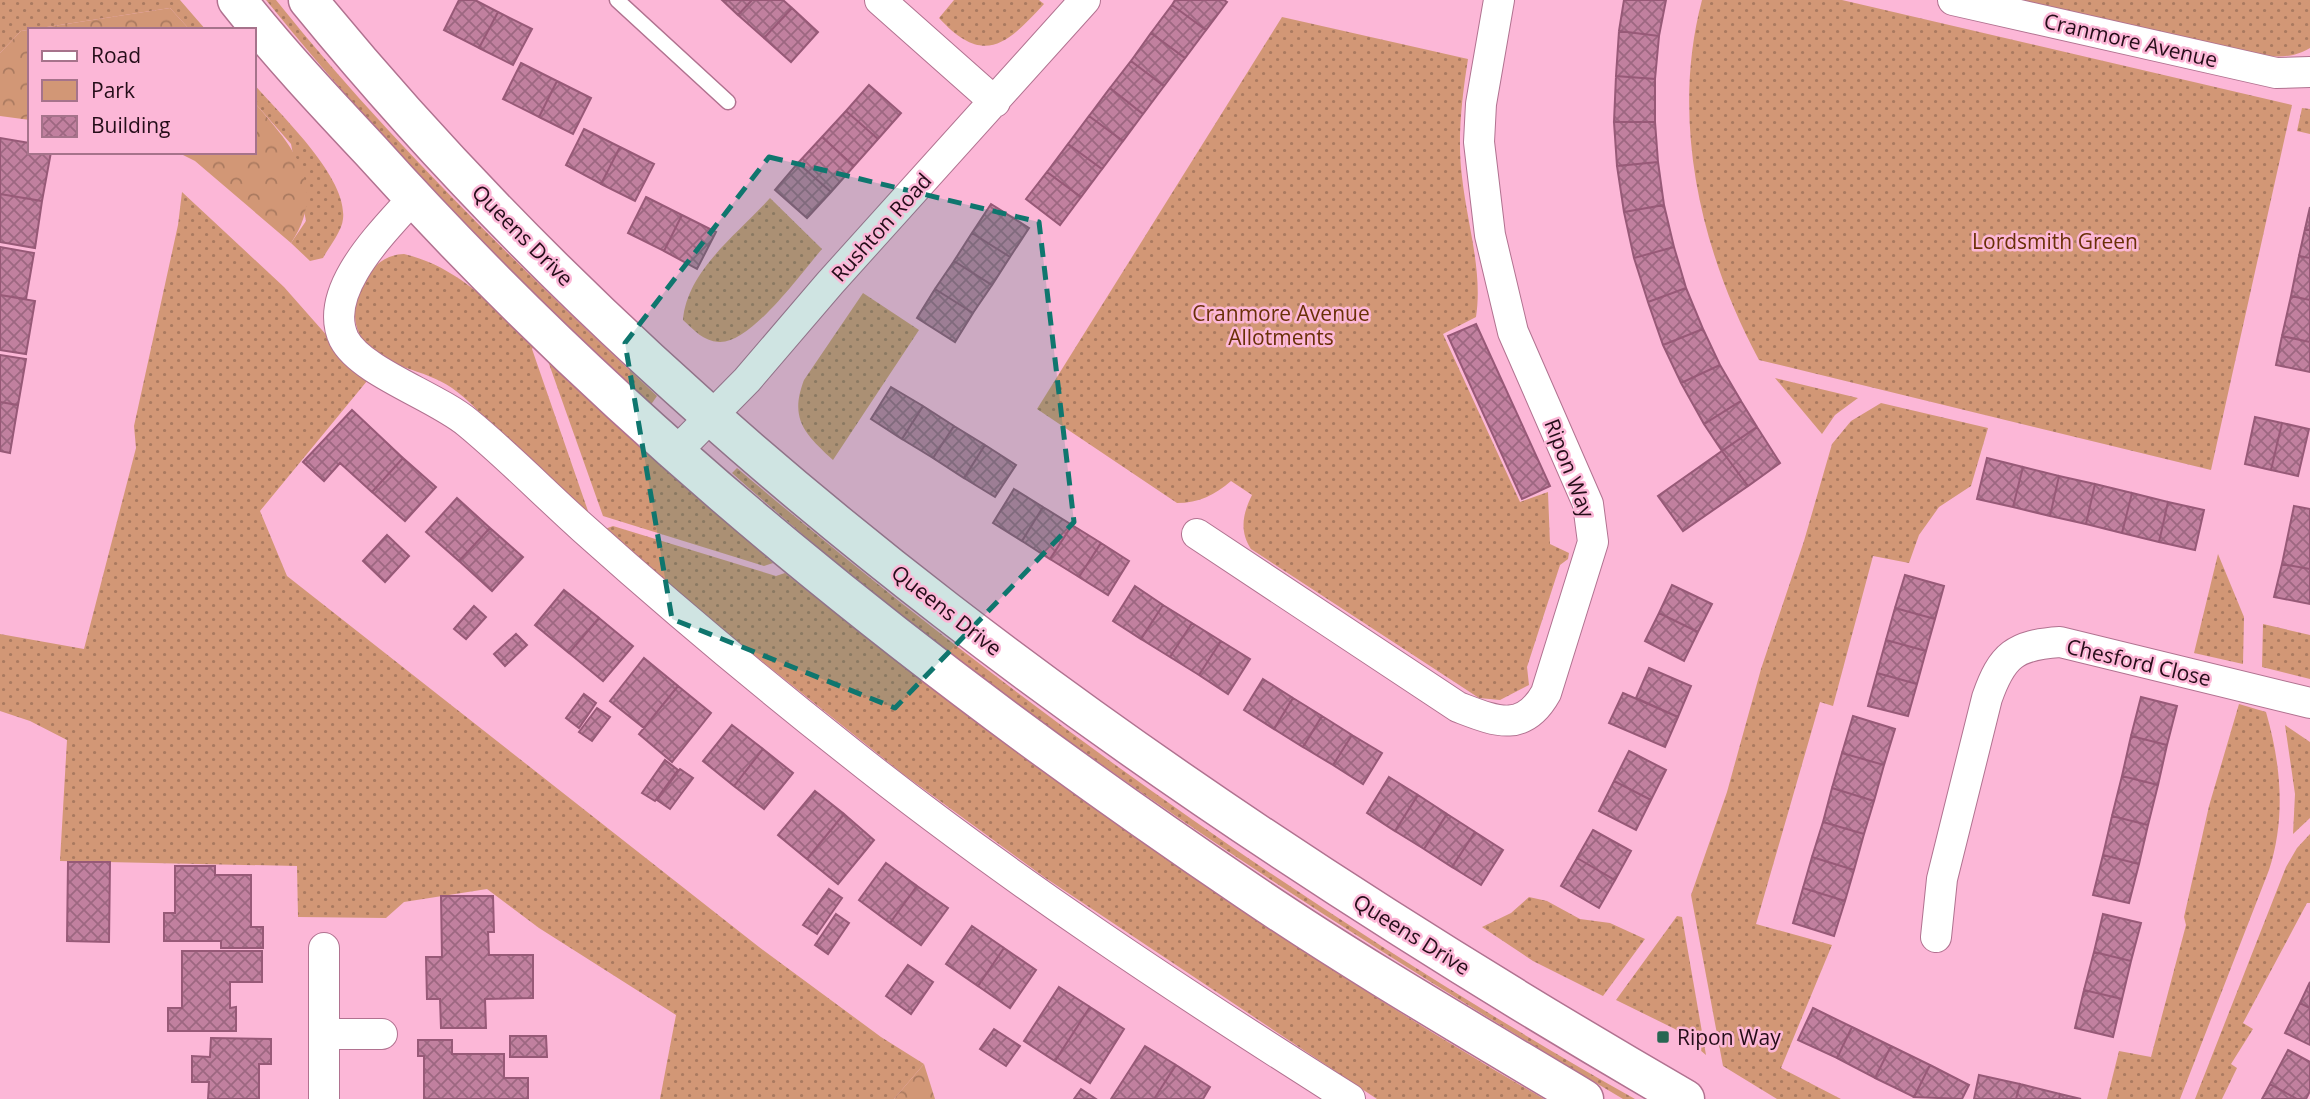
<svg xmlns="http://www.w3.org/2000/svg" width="2310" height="1099" font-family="'Open Sans',sans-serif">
  <defs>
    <pattern id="green-dots" width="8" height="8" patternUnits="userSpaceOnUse" patternTransform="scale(1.75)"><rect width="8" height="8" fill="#d29776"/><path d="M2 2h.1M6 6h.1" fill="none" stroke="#aa7a60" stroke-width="1.8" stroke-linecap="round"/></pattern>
    <pattern id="forest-crowns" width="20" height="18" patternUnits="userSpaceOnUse" patternTransform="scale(1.75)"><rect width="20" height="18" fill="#d29776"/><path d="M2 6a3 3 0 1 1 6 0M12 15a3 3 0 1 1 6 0" fill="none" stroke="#aa7a60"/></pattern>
    <pattern id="building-cross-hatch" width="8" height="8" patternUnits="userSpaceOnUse" patternTransform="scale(1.75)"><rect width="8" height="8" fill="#c1809f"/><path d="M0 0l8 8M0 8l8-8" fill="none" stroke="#9d6781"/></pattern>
  </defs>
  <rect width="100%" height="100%" fill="#fcb7d7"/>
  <path fill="url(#green-dots)" d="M0 0H180L206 30H190L170 8 21 31 0 53Z
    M266 0H276C388 141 526 273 657 396L650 406C515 278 383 145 266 0Z
    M954 0H1039L1044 4C1007 44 984 67 939 18Z
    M1702 0H1842L2292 105 2211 470 1759 360C1701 252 1670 121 1702 0Z
    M2017 0H2310V48C2295 57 2283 57 2265 56Z
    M1282 17 1468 59C1462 97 1457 138 1462 177 1467 223 1483 271 1476 317L1443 334 1520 502 1548 492 1550 544 1569 553 1568 559 1560 565 1527 667 1529 685 1500 700 1479 698 1251 549C1239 531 1243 513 1252 495L1231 481C1215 495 1199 503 1177 503L1037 409Z
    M254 84C280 115 348 177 343 219 342 231 329 247 323 258L310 261 291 243 306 221 291 144 254 102Z
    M2302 108 2310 109V134L2297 131Z
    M182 192 284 287 367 381 260 511 287 576 759 947 881 1037 924 1064 894 1099H660L676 1015 539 928 487 889 404 902 386 918 298 917 297 866 60 861 67 740 30 721 0 711V634L84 649 136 448 134 426 178 225Z
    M770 198 822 249C802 272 751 344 719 342 703 341 694 330 683 320 687 270 739 233 770 198Z
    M404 254C457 266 497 308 534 346L532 349 588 511 585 513C557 486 528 459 499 432 484 417 469 400 452 388 424 368 384 369 363 340 341 310 367 254 404 254Z
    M863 293 919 330 833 460C805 434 789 419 804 380Z
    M550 360 598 408 773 563 764 566 603 516 548 361Z
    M1775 378 1858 398 1835 415 1822 434Z
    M1881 403 1988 428 1971 486 1939 507 1919 535 1909 563 1873 556 1833 706 1820 702 1756 924 1832 945 1781 1068 1841 1099H1777L1723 1066 1691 895 1727 792 1761 669 1804 541 1832 444 1851 421Z
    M737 468C1016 705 1317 919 1635 1099H1623C1314 915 1001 713 732 473Z
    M613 526 776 576 785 573C1025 767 1277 944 1544 1099H1377L1044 877 903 774 728 634 605 529Z
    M2218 554 2244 617 2243 664 2194 653Z
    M2263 624 2310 635V679L2262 667Z
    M2239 704 2266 712C2281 764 2286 818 2269 870L2180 1099H2107L2119 1051 2151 1057 2186 925 2184 917 2209 806Z
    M2285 725 2310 742V818L2293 834 2295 794Z
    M2310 834V903H2307L2243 1023 2253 1029 2231 1064 2237 1068 2222 1099H2195L2286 867 2297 848Z
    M1529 897 1547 901 1580 919 1610 923 1645 939 1603 996 1533 961 1482 927 1511 913Z
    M1677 916 1682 917 1706 1055 1675 1029 1616 1000Z"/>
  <path fill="url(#forest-crowns)" d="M170 8 190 30H30V120L0 116V53L21 31Z
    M254 102C292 146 329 186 291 243L195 161 177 152H254Z
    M924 1064 935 1099H894Z"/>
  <path fill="url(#building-cross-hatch)" stroke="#975977" stroke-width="2" d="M459 0H475L498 12 479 48 444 30Z
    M722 0H752L738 15Z
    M752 0H783L792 8 764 38 738 15Z
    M1175 0H1224L1227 2 1206 30 1172 5Z
    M1624 0H1666L1659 36 1619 31Z
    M1172 5 1206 30 1185 58 1151 33Z
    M792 8 818 32 791 62 764 38Z
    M498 12 532 29 513 65 479 48Z
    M1619 31 1659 36 1655 79 1616 76Z
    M1151 33 1185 58 1164 86 1131 61Z
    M1131 61 1164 86 1143 114 1110 88Z
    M521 63 557 81 539 117 503 99Z
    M1616 76 1655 79V122H1614Z
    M557 81 591 98 573 134 539 117Z
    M869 85 901 113 878 139 846 111Z
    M1110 88 1143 114 1123 141 1089 116Z
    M846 111 878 139 854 166 822 137Z
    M1089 116 1123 141 1102 169 1068 144Z
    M1614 122H1655L1658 162 1617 166Z
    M584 129 620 147 601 184 566 165Z
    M822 137 854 166 831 192 798 163Z
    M0 138 30 143V152H51L42 201 0 194Z
    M1068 144 1102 169 1081 197 1047 172Z
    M620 147 654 164 635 201 601 184Z
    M1658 162 1664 205 1624 212 1617 166Z
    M798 163 831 192 807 218 775 190Z
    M1047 172 1081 197 1060 225 1026 199Z
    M0 194 42 201 35 248 0 242Z
    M646 197 682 215 664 251 628 233Z
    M991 204 1029 228 1010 257 972 233Z
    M1664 205 1674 247 1634 258 1624 212Z
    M2310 207V230L2305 229Z
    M682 215 716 232 697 269 664 251Z
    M2305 229 2310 230V258L2299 256Z
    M972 233 1010 257 992 285 954 261Z
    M0 247 34 253 26 299 0 295Z
    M1674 247 1686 288 1648 302 1634 258Z
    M2299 256 2310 258V300L2291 296Z
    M954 261 992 285 973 313 935 289Z
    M1686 288 1703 329 1663 345 1648 302Z
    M935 289 973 313 955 342 917 318Z
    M0 295 35 301 26 354 0 350Z
    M2291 296 2310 300V342L2282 336Z
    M1476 324 1550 486 1522 499 1448 336Z
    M1703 329 1720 365 1681 383 1663 345Z
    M2282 336 2310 342V372L2276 365Z
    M0 355 26 359 18 405 0 402Z
    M1720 365 1741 401 1704 424 1681 383Z
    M891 387 923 406 902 439 871 419Z
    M1741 401 1757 427 1722 451 1704 424Z
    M0 402 18 405 10 453 0 451Z
    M923 406 954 426 933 458 902 439Z
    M352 410 403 458 372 492 340 463 324 481 303 462Z
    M2255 417 2282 423 2271 470 2245 464Z
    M2282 423 2309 429 2298 476 2271 470Z
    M954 426 985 445 964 478 933 458Z
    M1757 427 1780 463 1748 486 1722 451Z
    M985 445 1016 465 995 497 964 478Z
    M1722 451 1748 486 1683 531 1658 496Z
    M403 458 436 487 405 521 372 492Z
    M1987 458 2023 467 2013 507 1977 499Z
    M2023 467 2059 476 2050 516 2013 507Z
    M2059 476 2095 484 2086 524 2050 516Z
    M2095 484 2132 493 2122 533 2086 524Z
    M1014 489 1043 507 1022 541 993 523Z
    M2132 493 2168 502 2159 542 2122 533Z
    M457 498 490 528 459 561 426 532Z
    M2168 502 2204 510 2195 550 2159 542Z
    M2294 506 2310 509V569L2282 564Z
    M1043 507 1072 525 1050 559 1022 541Z
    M1072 525 1101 543 1079 577 1050 559Z
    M490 528 523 557 492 591 459 561Z
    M387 535 409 556 385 582 363 561Z
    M1101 543 1129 561 1108 595 1079 577Z
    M2282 564 2310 569V604L2274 597Z
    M1905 575 1944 586 1935 619 1895 608Z
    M1672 585 1712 604 1698 632 1659 613Z
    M1135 586 1163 605 1141 639 1113 621Z
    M564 590 599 618 569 653 535 625Z
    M1163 605 1192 623 1170 657 1141 639Z
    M474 606 486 617 466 639 454 629Z
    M1895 608 1935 619 1926 651 1886 640Z
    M1659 613 1698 632 1684 661 1645 641Z
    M599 618 633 646 603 681 569 653Z
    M1192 623 1221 641 1199 675 1170 657Z
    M516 634 527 645 505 666 494 654Z
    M1886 640 1926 651 1917 684 1877 673Z
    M1221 641 1250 659 1228 694 1199 675Z
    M644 658 678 686 644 728 610 701Z
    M1649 668 1691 686 1678 717 1636 698Z
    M1877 673 1917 684 1908 716 1868 706Z
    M1263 679 1293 698 1274 729 1244 710Z
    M678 686 711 713 672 762 639 734Z
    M1623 693 1678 717 1665 747 1609 723Z
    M584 694 596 703 579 728 566 718Z
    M2141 697 2177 706 2167 745 2131 736Z
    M1293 698 1322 716 1303 747 1274 729Z
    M597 708 610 717 592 741 579 732Z
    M1322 716 1352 735 1333 765 1303 747Z
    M1853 716 1895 729 1884 765 1842 753Z
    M732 725 763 749 734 786 703 761Z
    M1352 735 1382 753 1363 784 1333 765Z
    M2131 736 2167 745 2158 785 2122 776Z
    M763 749 793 773 764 809 734 786Z
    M1629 751 1666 770 1651 800 1614 781Z
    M1842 753 1884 765 1874 801 1832 788Z
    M665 760 678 770 655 801 642 793Z
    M680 769 693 778 670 809 657 800Z
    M2122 776 2158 785 2148 825 2112 816Z
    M1389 777 1418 795 1395 831 1367 813Z
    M1614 781 1651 800 1636 830 1599 811Z
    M1832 788 1874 801 1864 834 1823 822Z
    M815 791 844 814 807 859 778 835Z
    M1418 795 1447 814 1424 849 1395 831Z
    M844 814 874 840 838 884 807 859Z
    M1447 814 1475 832 1452 867 1424 849Z
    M2112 816 2148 825 2139 864 2103 855Z
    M1823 822 1864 834 1854 870 1812 857Z
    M1593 830 1631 851 1615 880 1577 858Z
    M1475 832 1503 850 1481 885 1452 867Z
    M2103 855 2139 864 2129 903 2093 895Z
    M1812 857 1854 870 1845 901 1803 888Z
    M1577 858 1615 880 1599 908 1561 886Z
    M68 862H110L109 942 67 941Z
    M886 863 917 886 890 923 859 900Z
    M175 866H215V875H251V927H263V948H221V941H164V913H175Z
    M917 886 948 908 921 945 890 923Z
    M1803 888 1845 901 1834 936 1793 923Z
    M829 889 842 898 817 934 803 925Z
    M441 896H493L494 932H488L489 955H533V998L485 999 486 1028H441L440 999H427L426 957H442Z
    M836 914 849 923 828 954 815 945Z
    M2103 914 2141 923 2131 961 2094 952Z
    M972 926 1004 948 978 986 946 964Z
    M1004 948 1036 970 1010 1008 978 986Z
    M182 951H262V982H230V1008L236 1007V1031H168V1008H182Z
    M2094 952 2131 961 2122 999 2084 990Z
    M908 965 933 982 911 1014 886 996Z
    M2310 982V1008L2300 1003Z
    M1059 987 1090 1007 1055 1061 1024 1041Z
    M2084 990 2122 999 2113 1037 2075 1028Z
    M2300 1003 2310 1008V1045L2285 1033Z
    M1090 1007 1124 1029 1090 1083 1055 1061Z
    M1813 1008 1852 1027 1837 1058 1798 1040Z
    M1852 1027 1891 1046 1875 1078 1837 1058Z
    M994 1029 1020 1046 1006 1066 980 1049Z
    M510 1036H546L547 1057H510Z
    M211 1038 271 1039V1064H259V1099H208L209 1082H192V1056L210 1057Z
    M418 1040H452V1054H504V1078H528V1099H424V1056H418Z
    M1145 1046 1176 1065 1154 1099H1111Z
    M1891 1046 1930 1065 1914 1097 1875 1078Z
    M2288 1050 2310 1062V1091L2306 1099H2297L2270 1084Z
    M1176 1065 1210 1087 1203 1099H1154Z
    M1930 1065 1969 1085 1962 1099 1914 1097Z
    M1979 1075 2020 1084 2016 1099H1974Z
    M2020 1084 2060 1094 2059 1099H2016Z
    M2270 1084 2297 1099H2262Z
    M1081 1089 1096 1099H1074Z
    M2060 1094 2081 1099H2059Z"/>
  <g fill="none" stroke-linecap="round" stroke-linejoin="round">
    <g stroke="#b17290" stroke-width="17">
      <path id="service" d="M617 0 728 102"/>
    </g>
    <g stroke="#b17290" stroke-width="32">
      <path id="minor" d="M880 0 995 102
        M1953 0 2276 73 2310 72
        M413 198C384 231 321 291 344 339 361 372 436 396 468 423 508 456 545 494 584 529 670 606 758 680 848 751 1007 878 1179 991 1350 1099
        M675 453 747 380 830 283 1085 0
        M1197 534 1458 707C1495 721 1523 734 1546 693L1593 542 1588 504 1513 332 1490 235 1479 142 1481 104 1499 0
        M1936 937 1942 879 1987 698C2002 655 2015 645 2060 642L2310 703
        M325 1034H382
        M324 1099V948"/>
    </g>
    <g stroke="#b17290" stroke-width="41">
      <path id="primary" d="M237 0C279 53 325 102 371 151 628 437 930 676 1248 891 1357 965 1471 1031 1584 1099
        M308 0C681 457 1178 805 1685 1099"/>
    </g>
    <use href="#service" stroke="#fff" stroke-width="14"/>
    <use href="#minor" stroke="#fff" stroke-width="30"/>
    <use href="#primary" stroke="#fff" stroke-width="38"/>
  </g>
  <path fill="#0f766e" fill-opacity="0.2" stroke="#0f766e" stroke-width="5" stroke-dasharray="14 9" stroke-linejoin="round" d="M769 157 1039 222 1074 522 895 708 672 619 625 343Z"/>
  <rect fill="#276652" stroke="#fcb7d7" stroke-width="2.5" x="1656" y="1030" width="14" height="14" rx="3.5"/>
  <g text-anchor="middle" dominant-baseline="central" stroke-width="5" stroke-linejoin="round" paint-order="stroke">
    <g font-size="21" fill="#250d19" stroke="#fcb7d7">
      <text transform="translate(2131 40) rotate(13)">Cranmore Avenue</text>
      <text transform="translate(881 227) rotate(-48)">Rushton Road</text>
      <text transform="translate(523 235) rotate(45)">Queens Drive</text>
      <text transform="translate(1570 468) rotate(69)">Ripon Way</text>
      <text transform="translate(947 610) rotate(38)">Queens Drive</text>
      <text transform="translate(2139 662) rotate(13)">Chesford Close</text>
      <text transform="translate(1412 934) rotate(32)">Queens Drive</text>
    </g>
    <g font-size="21" fill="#693007" stroke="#fcb7d7">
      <text x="2055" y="241">Lordsmith Green</text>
      <text x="1281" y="313">Cranmore Avenue<tspan x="1281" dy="24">Allotments</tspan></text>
    </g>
    <g font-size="21" fill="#250d19" stroke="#fcb7d7" text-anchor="start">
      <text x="1677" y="1037">Ripon Way</text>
    </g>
  </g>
  <rect x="28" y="28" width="228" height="126" fill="#fcb7d7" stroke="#a6738b" stroke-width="2"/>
  <rect x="42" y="51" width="35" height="10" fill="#ffffff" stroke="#a6738b" stroke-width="2"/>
  <text x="91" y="63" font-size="21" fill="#250d19">Road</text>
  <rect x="42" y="80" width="35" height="21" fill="#d29776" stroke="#a6738b" stroke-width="2"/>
  <text x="91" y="98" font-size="21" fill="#250d19">Park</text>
  <rect x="42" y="116" width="35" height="21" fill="url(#building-cross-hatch)" stroke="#a6738b" stroke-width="2"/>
  <text x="91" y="133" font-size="21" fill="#250d19">Building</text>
</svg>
